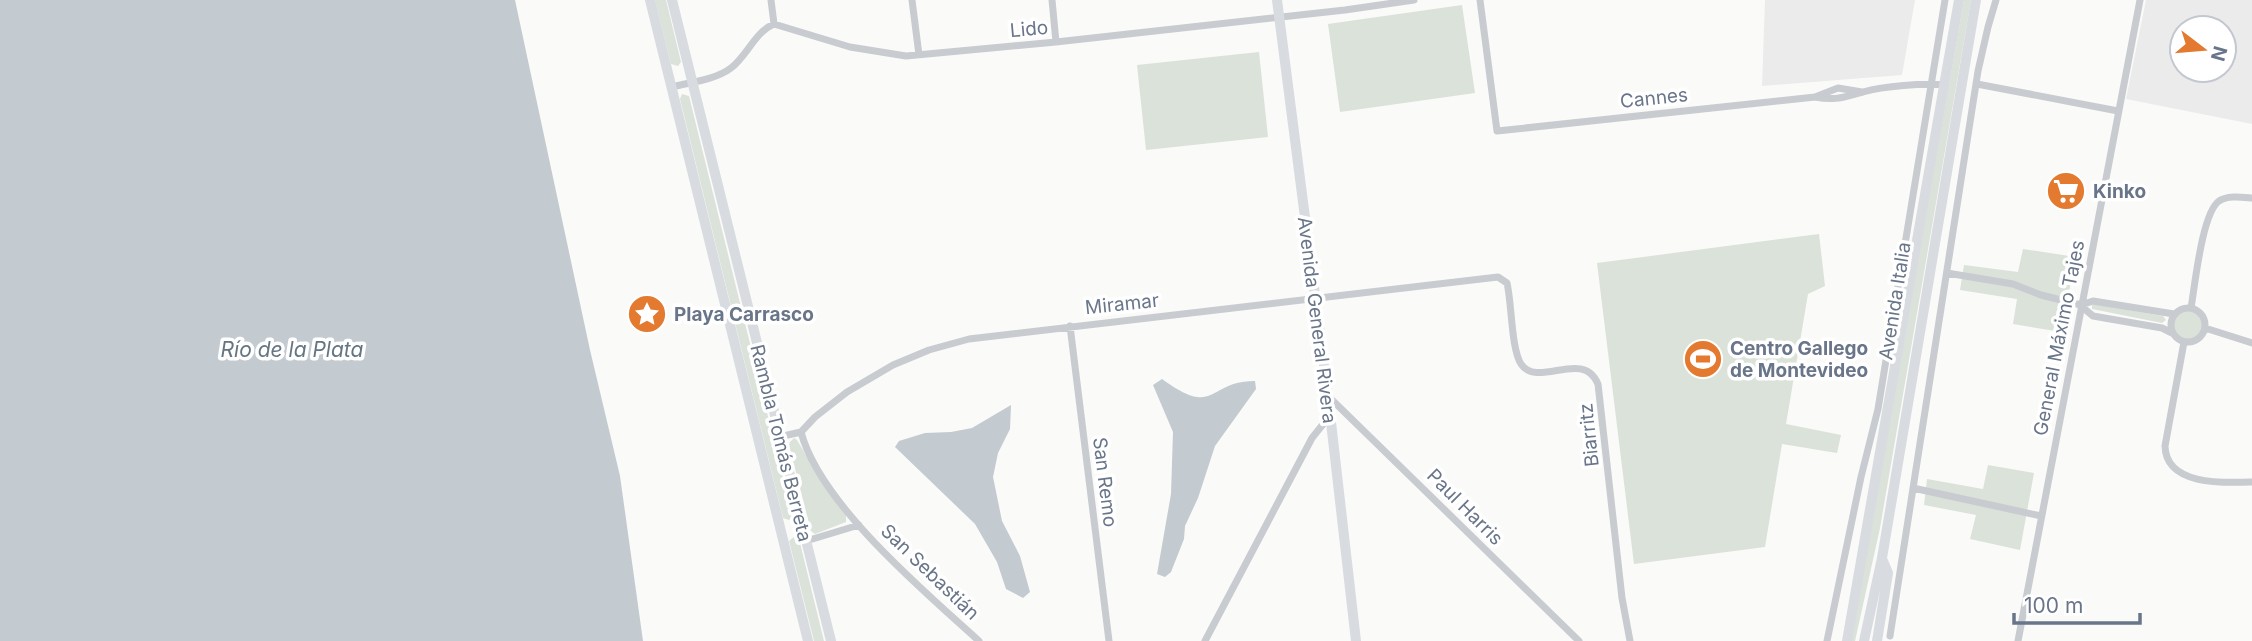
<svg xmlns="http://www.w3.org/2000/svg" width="2252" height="641" font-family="Inter,sans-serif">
  <rect width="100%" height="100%" fill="#fafaf8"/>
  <path fill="#ebebeb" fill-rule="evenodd" d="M1765 0H1915L1902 75 1762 86Z
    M2146 0H2252V124L2126 99ZM2224 28V70H2182V28Z"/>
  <path fill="#dbe2d9" d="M655 0H666L681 62 678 66 671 64Z
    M1964 0H1971L1880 528 1855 641H1851Z
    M1462 5 1475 93 1340 112 1328 24Z
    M1259 52 1268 137 1146 150 1137 65Z
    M682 94 689 96 792 514V517L789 520 783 518 680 99Z
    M1819 234 1825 286 1808 294 1786 424 1841 435 1837 453 1782 444 1765 547 1634 564 1597 263Z
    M2023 249 2076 257 2061 332 2013 324 2017 299 1960 290 1964 265 2018 272Z
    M2095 304 2163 316 2166 320 2162 323 2092 309V305Z
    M2173 325a15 15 0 1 1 30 0a15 15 0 1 1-30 0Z
    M794 438 797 440 817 474 846 515V522L815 534 811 531 789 445 790 442Z
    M1988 465 2034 473 2020 550 1970 539 1976 515 1924 505 1927 479 1983 489Z
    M795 536 799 539 824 641H814L789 541Z"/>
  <path fill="#c3cad0" d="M0 0H515L590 350 620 476 643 641H0Z
    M1162 379C1217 419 1206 381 1255 381L1256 389 1215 446 1198 498 1185 526 1184 539 1171 572 1165 577 1157 574 1171 494 1173 432 1153 385Z
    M1011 405 1010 429 998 453 993 477 1002 521 1020 556 1030 592 1023 598 1006 589 997 562 975 524 895 447 899 441 925 433 951 432 972 428Z"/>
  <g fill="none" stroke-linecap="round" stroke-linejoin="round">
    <path stroke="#c8cbcf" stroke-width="7" d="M771 0 774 24
      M912 0 919 55
      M1052 0 1056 42
      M1480 0 1497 131 1815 97C1836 101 1843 97 1863 92 1884 86 1923 83 1945 85
      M1977 84 2118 111
      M672 87C691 82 715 80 731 68 747 56 755 32 774 24L850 47 906 56 1056 42 1345 10 1414 0
      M1815 97 1838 88 1862 92
      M1947 273 2013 284 2041 295 2081 305
      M2081 305 2093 301 2174 314
      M2081 306 2093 316 2162 328 2172 333
      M2171 325a17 17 0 1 1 34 0a17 17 0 1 1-34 0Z
      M2191 308C2195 285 2202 213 2219 201 2228 195 2241 197 2252 198
      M1070 326 1109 641
      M2205 328 2252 343
      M2184 342 2165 446C2166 486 2224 483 2252 482
      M1328 396 1579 641
      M801 432C820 504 924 591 979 641
      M779 437 801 432 815 417 847 392 893 365 929 350 969 339 1498 277 1507 283C1512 304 1511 348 1521 364 1538 389 1583 348 1598 384L1622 598 1630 641
      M1913 488 2041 516
      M806 541 859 525
      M1890 636 1978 71 1988 27 1996 0
      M1205 641 1312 438 1324 423 1330 420
      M1827 641 1861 477 1878 409 1945 0
      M2018 641 2140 0"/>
    <path stroke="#d8dbe0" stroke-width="10" d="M1277 0 1328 396 1356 641"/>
    <path stroke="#d8dbe0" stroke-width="10" d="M650 0 808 641
      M672 0 831 641
      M1847 641 1959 0
      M1864 641 1882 558 1976 0
      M1877 641 1888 573 1883 561"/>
  </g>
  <defs>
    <g id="supermarket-disc" transform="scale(2.0125)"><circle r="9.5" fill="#e37a2f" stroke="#fff"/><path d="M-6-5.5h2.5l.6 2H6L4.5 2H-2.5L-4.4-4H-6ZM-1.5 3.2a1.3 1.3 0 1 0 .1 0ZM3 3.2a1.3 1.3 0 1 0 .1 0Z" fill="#fff"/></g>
    <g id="sight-disc" transform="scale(2.0125)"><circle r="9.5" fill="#e37a2f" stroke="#fff"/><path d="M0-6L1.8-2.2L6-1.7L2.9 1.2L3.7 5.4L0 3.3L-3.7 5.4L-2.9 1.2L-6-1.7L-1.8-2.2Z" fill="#fff"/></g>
    <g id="stadium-disc" transform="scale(2.0125)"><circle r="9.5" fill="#e37a2f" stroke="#fff"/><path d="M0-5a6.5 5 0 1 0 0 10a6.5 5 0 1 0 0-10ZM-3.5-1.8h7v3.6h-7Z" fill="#fff"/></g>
  </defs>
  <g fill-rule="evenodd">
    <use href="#supermarket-disc" x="2066" y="191"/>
    <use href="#sight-disc" x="647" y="314"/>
    <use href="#stadium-disc" x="1703" y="359"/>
  </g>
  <g text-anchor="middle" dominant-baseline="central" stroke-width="7" stroke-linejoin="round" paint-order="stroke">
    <g font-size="19" fill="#697589" stroke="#fff">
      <text transform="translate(1029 29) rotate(-5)">Lido</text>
      <text transform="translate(1654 98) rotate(-6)">Cannes</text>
      <text transform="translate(1895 301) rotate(-81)">Avenida Italia</text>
      <text transform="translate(1122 304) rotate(-6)">Miramar</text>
      <text transform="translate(1317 320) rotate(83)">Avenida General Rivera</text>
      <text transform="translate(2059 338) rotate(-79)">General Máximo Tajes</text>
      <text transform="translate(1589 435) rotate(-96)">Biarritz</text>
      <text transform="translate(781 443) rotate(76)">Rambla Tomás Berreta</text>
      <text transform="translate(1105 482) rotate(83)">San Remo</text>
      <text transform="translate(1465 507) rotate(45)">Paul Harris</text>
      <text transform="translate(930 572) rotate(44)">San Sebastián</text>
    </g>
    <g font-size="19" font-weight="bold" fill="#697589" stroke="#fff" text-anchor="start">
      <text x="2093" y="191">Kinko</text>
      <text x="674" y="314">Playa Carrasco</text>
      <text x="1730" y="348">Centro Gallego<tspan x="1730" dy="22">de Montevideo</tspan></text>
    </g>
    <g font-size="21" font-style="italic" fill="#657683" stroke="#fff">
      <text x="292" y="349">Río de la Plata</text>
    </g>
  </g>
  <g transform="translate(2203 49) rotate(106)"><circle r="33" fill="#ffffff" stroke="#c3c8d0" stroke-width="2"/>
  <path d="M0-5L12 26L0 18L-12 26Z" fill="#e37a2f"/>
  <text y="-10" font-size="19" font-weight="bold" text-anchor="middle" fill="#697589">N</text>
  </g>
  <path d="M2014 613v10h126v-10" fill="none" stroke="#697589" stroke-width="3.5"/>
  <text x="2024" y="613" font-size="21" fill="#697589" stroke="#ffffff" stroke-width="5" paint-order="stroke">100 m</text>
</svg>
